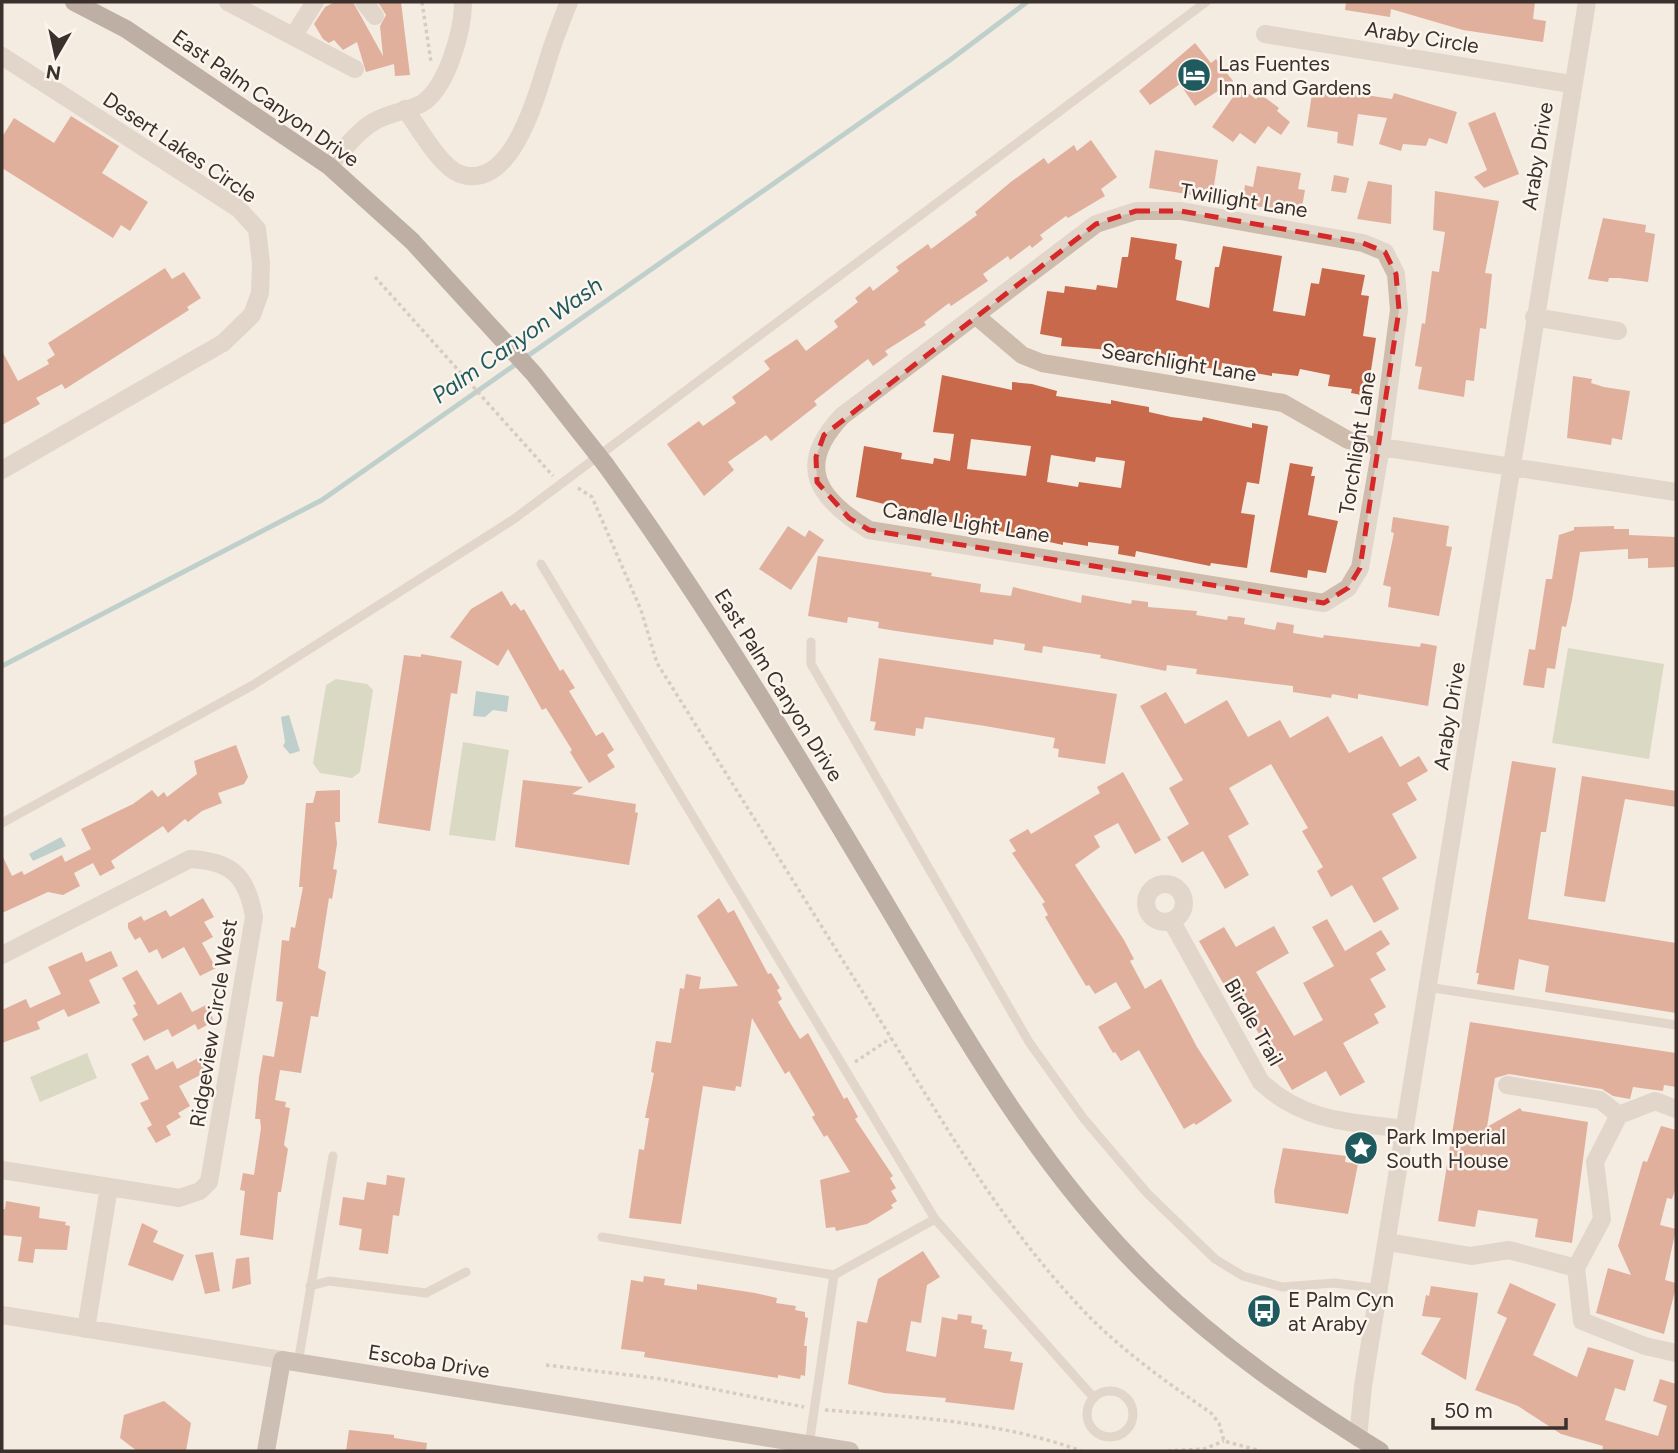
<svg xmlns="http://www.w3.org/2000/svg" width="1678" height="1453" font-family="Figtree,sans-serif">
  <rect width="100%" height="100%" fill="#f4ebe1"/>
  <path fill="#b8c4a0" d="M1568 648 1664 664 1649 759 1552 743Z
    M336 679 367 684 373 690 360 772 352 778 320 773 313 763 326 685Z
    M463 742 509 750 495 841 449 835Z
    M87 1053 97 1078 40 1102 30 1077Z"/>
  <path fill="#7fb0b2" d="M476 691 509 696 507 712 493 710 485 717 473 716Z
    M289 715 300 751 290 754 283 746 285 742 281 717Z
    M61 837 66 846 33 861 29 854Z"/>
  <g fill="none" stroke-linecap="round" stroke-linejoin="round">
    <path stroke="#7fb0b2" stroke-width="5" d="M2 666 322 500 950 60 1027 2"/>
  </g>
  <path fill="#c8694b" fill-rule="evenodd" d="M335 2H353L383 56 380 26 386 15 378 2H401L410 75 395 76 394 64 366 72 357 42 343 50 334 40 329 43 323 39 314 24 325 7Z
    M1346 2H1535L1533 19 1546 21 1543 42 1463 30 1391 9 1390 17 1345 10Z
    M1195 43 1211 63 1216 59 1233 81 1195 106 1180 84 1150 105 1139 91Z
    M1240 87 1256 99 1260 94 1279 108 1277 111 1290 122 1281 135 1268 126 1255 144 1240 133 1233 142 1212 127Z
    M1313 87 1392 99 1394 93 1457 112 1447 144 1429 138 1426 146 1403 144 1401 151 1379 144 1387 118 1358 114 1353 146 1337 143 1338 132 1307 127Z
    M1495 112 1519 174 1484 188 1474 177 1487 170 1468 123Z
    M71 116 119 146 102 173 148 202 130 231 121 225 113 238 2 168V137L14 118 54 143Z
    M1091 140 1117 177 1101 189 1105 196 1068 218 1066 216 1040 235 1043 239 1032 248 1030 245 1010 260 1008 256 983 274 988 281 951 306 949 303 924 322 926 325 885 351 888 355 873 366 868 359 814 401 817 405 771 441 766 435 728 462 734 470 704 496 667 444 699 421 703 426 736 403 732 397 770 369 764 361 797 339 806 351 838 327 834 321 858 302 855 298 870 286 873 291 899 271 896 267 928 244 931 249 977 215 975 212 1012 181 1044 158 1048 164 1074 145 1077 151Z
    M1155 150 1218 160 1212 198 1149 188Z
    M1257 166 1301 173 1298 189 1305 190 1301 213 1242 204 1245 185 1253 187Z
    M1334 175 1349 178 1346 193 1331 191Z
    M1368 181 1392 185 1391 224 1357 219Z
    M1435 191 1499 201 1485 273 1492 274 1486 329 1480 328 1474 381 1466 380 1464 397 1418 389 1422 367 1415 366 1422 323 1425 324 1432 271 1439 272 1445 232 1433 230Z
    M1603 218 1646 225 1645 232 1655 234 1648 282 1619 278H1609L1608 282 1588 279Z
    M1131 237 1177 244 1175 259 1182 261 1176 300 1209 308 1215 267H1219L1223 246 1282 256 1273 311 1305 316 1311 283 1319 284 1322 268 1365 275 1361 295 1369 296 1363 336 1376 338 1367 396 1351 393 1352 389 1328 386 1330 375 1300 369 1298 376 1272 373V376L1255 373 1256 369 1222 363 1221 370 1203 367 1204 360 1174 355 1173 360 1157 358 1156 363 1133 359 1134 352 1061 346 1062 338 1040 334 1047 291 1064 293 1065 286 1096 290 1097 285 1117 288 1122 257H1128Z
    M165 268 172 279 184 272 201 298 187 307 189 310 65 389 62 384 36 398 40 404 2 425V351L18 381 49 364 47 360 55 355 48 343Z
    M942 375 1012 390V382L1032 384 1057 391 1056 396 1111 404V400L1126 403 1149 407V412L1171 417 1202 421 1203 417 1252 428V423L1268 426 1259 484 1247 482 1241 513 1255 515 1247 568 1211 563 1210 566 1136 551 1135 557 1118 554 1119 546 1088 542V546L1063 542V545L991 529 990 534 973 532 974 524 903 518 904 509 856 497 864 446 902 453 901 459 933 464 934 458 950 461 954 434 933 432ZM971 439 1031 446 1026 476 967 469ZM1051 455 1095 462 1096 457 1125 461 1121 488 1079 482 1078 487 1047 482Z
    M1573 376 1592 379 1591 383 1604 387 1630 391 1622 440 1612 438 1611 445 1567 438Z
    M1290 463 1313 467 1311 476H1315L1308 515 1338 521 1326 573 1308 570 1307 578 1270 572Z
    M1393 517 1449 526 1446 546 1452 547 1439 616 1388 607 1391 587 1383 585 1394 533 1391 532Z
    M788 526 805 537 809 530 824 540 791 590 759 569Z
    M1614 526V529H1629V535L1676 537V567L1648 568V558L1628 559V549L1580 552 1572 600 1566 627 1562 626 1555 669 1547 668 1544 688 1523 685 1529 649 1535 650 1546 579H1552L1559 535 1574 530V527Z
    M818 556 932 573 931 576 981 584 980 592 1011 596 1013 587 1081 603 1082 595 1131 604 1132 600 1148 602V607L1197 611 1196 615 1227 620 1228 616 1245 618 1244 624 1275 630 1277 622 1294 625 1293 633 1323 638 1324 635 1420 647 1421 643 1437 646 1428 706 1358 694V699L1332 694 1331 698 1293 692V686L1196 674 1197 669 1167 665 1166 671 1100 658 1101 655 1043 646 1042 653 1024 650 1025 644 994 639 993 645 896 631 878 628 879 622 848 617 847 623 808 616Z
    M502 591 511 606 515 603 521 611 524 609 560 671 563 669 575 688 569 691 596 736 603 732 614 750 607 755 615 767 589 783 570 752 572 750 546 708 542 710 508 649 498 666 450 637 471 609Z
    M421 654 462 661 457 694 451 693 430 831 378 823 404 655 421 657Z
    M879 658 1117 694 1105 764 1058 757 1059 749 1053 748 1055 738 985 726 925 717 923 729 916 728 915 736 874 730 876 722 870 721Z
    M1166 692 1185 724 1227 700 1248 737 1280 720 1290 738 1328 716 1349 753 1382 736 1400 767 1419 756 1428 771 1407 783 1417 800 1392 814 1417 858 1382 878 1399 909 1374 923 1352 885 1331 897 1317 871 1323 867 1302 831 1308 828 1271 764 1229 788 1249 824 1228 836 1249 875 1225 889 1203 851 1182 863 1167 837 1189 824 1169 788 1183 780 1140 706Z
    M236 745 248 777 244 784 218 793 222 803 202 811 188 822 185 819 168 833 163 826 111 861 115 868 100 876 93 863 74 873 80 886 63 895 48 892 2 913V855L12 876 22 871 24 875 62 855 65 862 91 849 81 829 133 804 152 790 158 797 164 792 167 797 197 774 194 761Z
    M1512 761 1556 768 1546 832H1541L1528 919 1676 943V1013L1545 992 1549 966 1519 959 1514 990 1477 984 1479 973H1476Z
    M1123 772 1161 840 1135 854 1118 823 1094 836 1100 847 1075 865 1124 940 1134 959 1130 961 1145 989 1161 979 1197 1047 1232 1101 1196 1125 1194 1123 1184 1129 1139 1050 1121 1061 1115 1052 1113 1053 1098 1027 1131 1008 1116 982 1095 994 1089 985 1086 986 1045 917 1048 915 1042 904 1045 902 1012 853 1016 851 1009 840 1028 829 1031 834 1100 793 1097 787Z
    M1582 776 1676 791V807L1625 799 1605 902 1564 896Z
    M523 780 583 787 572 794 636 804 635 812 638 813 629 865 515 847Z
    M340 790V822H335L337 844 333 869 337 870 332 899 329 898 318 968 326 972 318 1017 311 1016 301 1073 280 1070 275 1100 286 1102 285 1107 290 1108 284 1145 288 1149 281 1192H278L273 1240 240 1235 245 1191 240 1190 243 1173 254 1175 261 1128 260 1119H255L259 1077 263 1055 274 1057 283 1002 276 1001 282 940 289 941 291 927 295 928 303 887H299L306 803H313L316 791Z
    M203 898 214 917 204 922 213 937 202 943 216 968 200 976 184 947 162 959 157 949 149 953 140 937 135 940 128 928V923L141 916 144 921 166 910 170 917Z
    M719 898 728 913 734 910 768 974 771 973 780 988 777 990 782 999 778 1002 792 1026 800 1039 808 1033 844 1099 847 1097 858 1117 855 1119 893 1176 890 1178 896 1188 891 1191 897 1201 891 1205 893 1208 867 1224 836 1231 835 1227 826 1228 820 1180 850 1172 827 1135 824 1137 812 1117 815 1115 789 1071 785 1074 752 1018 741 1087 736 1086 735 1091 703 1086 681 1224 629 1218 639 1149 644 1150 649 1118H645L654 1073 651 1072 656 1041 671 1043 680 988 684 989 686 974 701 977 699 989 738 986 697 916Z
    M1327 919 1345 951 1381 930 1390 944 1376 953 1386 970 1370 979 1386 1007 1374 1014 1379 1023 1343 1043 1365 1082 1340 1096 1326 1071 1292 1090 1245 1010 1240 1013 1199 941 1224 927 1236 947 1274 926 1289 953 1256 972 1294 1036 1323 1020 1303 983 1334 966 1312 927Z
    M111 951 118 966 89 980 100 1003 68 1017 64 1009 37 1022 40 1029 2 1043V1010L26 999 30 1008 61 994 48 967 82 952 86 962Z
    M137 970 158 1005 181 992 192 1012 206 1005 214 1021 198 1030 195 1024 172 1037 168 1029 144 1041 132 1019 138 1015 133 1005 136 1004 122 978Z
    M1470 1022 1676 1053V1087L1664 1085 1663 1091 1633 1087 1630 1099 1613 1096 1602 1089 1509 1074 1495 1078 1487 1127 1520 1108 1522 1111 1588 1122 1572 1243 1535 1237 1538 1219 1478 1210 1475 1227 1438 1221Z
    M148 1055 156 1070 173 1061 177 1069 200 1057 208 1071 179 1086 190 1106 178 1113 181 1117 166 1126 171 1135 156 1143 147 1128 152 1125 140 1103 149 1099 131 1064Z
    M1661 1126 1676 1130V1187L1672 1199 1667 1198 1660 1225 1676 1229 1665 1280 1676 1283V1287L1664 1334 1596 1313 1608 1268 1631 1275 1618 1246 1643 1161 1647 1162Z
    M1283 1148 1346 1156 1345 1162 1358 1164 1348 1214 1275 1203 1274 1191Z
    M387 1175 405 1178 399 1216 393 1215 388 1254 359 1250 362 1229 339 1225 343 1197 364 1200 367 1182 386 1185Z
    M6 1201 40 1207 39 1218 66 1222 65 1225 70 1226 67 1250 35 1249 33 1263 18 1261 22 1237 2 1235V1209H5Z
    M142 1223 158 1231 153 1242 184 1255 173 1281 128 1265Z
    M923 1251 940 1277 927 1285 921 1323 911 1321 906 1351 936 1357 942 1317 957 1320 958 1314 972 1316 971 1323 983 1325 982 1329 987 1330 984 1348 1012 1352 1010 1361 1023 1363 1014 1410 945 1402 946 1398 884 1393 848 1384 857 1321 867 1323 878 1279Z
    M213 1252 220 1291 205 1294 195 1255Z
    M249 1257 251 1284 232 1289 236 1259Z
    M644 1276 665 1279 664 1285 697 1290V1284L755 1293 777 1298 776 1303 796 1306 795 1310 805 1312V1317L808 1318 804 1346H807L805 1376 801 1375 800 1379 778 1375V1378L644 1357 645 1352 621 1349 631 1280 643 1282Z
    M1510 1283 1556 1304 1533 1355 1577 1377 1588 1347 1634 1360 1625 1391 1615 1388 1605 1420 1658 1436 1667 1406 1653 1401 1660 1379 1676 1384V1451H1602L1603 1446 1561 1434 1518 1406 1475 1390 1507 1318 1497 1313Z
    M1431 1286 1478 1293 1466 1380 1421 1354 1441 1318 1422 1316 1426 1295 1429 1296Z
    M164 1401 191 1423 186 1451H137L120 1438 124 1415Z
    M349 1430 394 1435V1438L427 1443 426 1451H346Z"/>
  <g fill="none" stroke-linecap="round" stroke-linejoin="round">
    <path stroke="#b9a596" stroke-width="3.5" stroke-dasharray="3.5 3.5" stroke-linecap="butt" d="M422 2 431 62
      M375 277 553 476
      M578 488 592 497 641 610 657 663C727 775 797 887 867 999 934 1106 993 1214 1080 1307 1118 1348 1165 1381 1211 1413L1219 1423 1224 1441 1261 1451
      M855 1062 891 1038
      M546 1365 662 1379 804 1407
      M825 1410C911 1417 1000 1421 1081 1451
      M1168 1451 1204 1449 1224 1441"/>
    <path stroke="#cdbbac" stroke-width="9" d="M541 564 935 1219 834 1275 809 1445
      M811 642V664L1029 1042 1084 1119 1147 1193 1215 1259 1243 1276 1282 1287 1334 1283 1380 1289
      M2 823 253 685 514 519 1206 2
      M1427 987 1676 1025
      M935 1219 1094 1398
      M602 1237 834 1275
      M310 1286 329 1281 426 1293 466 1272
      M298 1363 333 1156
      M1087 1414a23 23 0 1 1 46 0a23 23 0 1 1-46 0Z"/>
    <path stroke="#cdbbac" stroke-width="18" d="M228 2 355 69
      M364 2 375 16
      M1265 34 1571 84
      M294 35 315 2
      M2 56 239 209 257 229 261 263 260 293 252 315 223 343 2 470
      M405 109C418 126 440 167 460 174 516 193 540 81 552 47 557 32 563 17 569 2
      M329 166C342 152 358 130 375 121 389 113 407 111 421 104 447 89 463 30 463 2
      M1136 211H1181L1363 243 1385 252 1396 274 1399 310 1381 447 1360 568 1348 588 1324 603 869 530C817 498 795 466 842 416L1096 224Z
      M975 315 1022 355 1042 363 1283 403 1348 440 1381 447 1676 492
      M1534 317 1618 331
      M1146 903a19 19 0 1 1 38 0a19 19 0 1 1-38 0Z
      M1172 922 1261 1082C1303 1122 1350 1122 1405 1129
      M2 955 190 859C232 861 247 876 254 917L209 1182 200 1191 179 1198 2 1170
      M1507 1085 1600 1100 1619 1115
      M1676 1109 1655 1101 1619 1115 1595 1162 1602 1219 1576 1268 1582 1321 1645 1346 1676 1353
      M1388 1242 1471 1256 1509 1250 1576 1268
      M2 1315 282 1360
      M86 1329 109 1187
      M1358 1438 1363 1386 1587 2"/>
    <path stroke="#a18a7d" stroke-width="18" d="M266 1451 282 1360 850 1451"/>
    <path stroke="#7d675c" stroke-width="18" d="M74 2 126 29 329 166 412 241
      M605 464C705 602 793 748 880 894 961 1030 1036 1167 1151 1279 1219 1346 1299 1401 1380 1451"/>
    <path stroke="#7d675c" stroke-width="18" d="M412 241 534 374 605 464"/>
  </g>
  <path d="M0 0H1678V1453H0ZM1136 211H1181L1363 243 1385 252 1396 274 1399 310 1360 568 1348 588 1324 603 869 530 849 518 817 482 816 457 824 435 1096 224Z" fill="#f4ebe1" fill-opacity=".55" fill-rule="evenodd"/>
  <path fill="none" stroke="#d62828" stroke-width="5" stroke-dasharray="14 9" stroke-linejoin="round" d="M1136 211H1181L1363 243 1385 252 1396 274 1399 310 1360 568 1348 588 1324 603 869 530 849 518 817 482 816 457 824 435 1096 224Z"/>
  <defs>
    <g id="hotel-disc" transform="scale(1.75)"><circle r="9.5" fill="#1f5a5e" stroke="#fbf5ee"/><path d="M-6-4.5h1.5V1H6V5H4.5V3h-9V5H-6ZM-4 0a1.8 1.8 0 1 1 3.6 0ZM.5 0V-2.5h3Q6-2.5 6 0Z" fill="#fff"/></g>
    <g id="sight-disc" transform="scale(1.75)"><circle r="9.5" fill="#1f5a5e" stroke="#fbf5ee"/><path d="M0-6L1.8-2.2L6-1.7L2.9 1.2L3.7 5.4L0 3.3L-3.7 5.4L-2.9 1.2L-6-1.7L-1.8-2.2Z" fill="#fff"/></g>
    <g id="bus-disc" transform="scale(1.75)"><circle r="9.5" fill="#1f5a5e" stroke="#fbf5ee"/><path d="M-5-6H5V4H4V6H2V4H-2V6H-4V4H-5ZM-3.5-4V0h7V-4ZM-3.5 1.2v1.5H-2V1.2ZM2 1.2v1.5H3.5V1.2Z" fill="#fff"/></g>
  </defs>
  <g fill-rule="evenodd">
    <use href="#hotel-disc" x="1194" y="75"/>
    <use href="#sight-disc" x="1361" y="1148"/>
    <use href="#bus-disc" x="1264" y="1311"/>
  </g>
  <g text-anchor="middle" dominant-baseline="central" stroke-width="5" stroke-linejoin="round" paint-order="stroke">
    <g font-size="21" fill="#3b302b" stroke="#fbf5ee">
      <text transform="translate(1422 37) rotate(9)">Araby Circle</text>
      <text transform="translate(266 98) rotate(35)">East Palm Canyon Drive</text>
      <text transform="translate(180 147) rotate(34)">Desert Lakes Circle</text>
      <text transform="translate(1537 156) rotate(-81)">Araby Drive</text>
      <text transform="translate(1244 200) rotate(9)">Twillight Lane</text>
      <text transform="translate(1179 362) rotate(9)">Searchlight Lane</text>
      <text transform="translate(1357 443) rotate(-81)">Torchlight Lane</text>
      <text transform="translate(966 522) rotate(9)">Candle Light Lane</text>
      <text transform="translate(779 685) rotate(58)">East Palm Canyon Drive</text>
      <text transform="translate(1449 716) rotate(-81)">Araby Drive</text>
      <text transform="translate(1254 1022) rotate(60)">Birdle Trail</text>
      <text transform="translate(213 1023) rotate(-81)">Ridgeview Circle West</text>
      <text transform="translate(429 1361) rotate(9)">Escoba Drive</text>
    </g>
    <g font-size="21" fill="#3b302b" stroke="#fbf5ee" text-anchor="start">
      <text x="1218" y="63">Las Fuentes<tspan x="1218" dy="24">Inn and Gardens</tspan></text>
      <text x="1386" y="1136">Park Imperial<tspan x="1386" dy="24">South House</tspan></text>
      <text x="1288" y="1299">E Palm Cyn<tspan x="1288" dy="24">at Araby</tspan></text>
    </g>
    <g font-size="23" font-style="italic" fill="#1f5a5e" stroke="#fbf5ee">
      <text transform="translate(517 340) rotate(-35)">Palm Canyon Wash</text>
    </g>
  </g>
  <rect width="1678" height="1453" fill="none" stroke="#3b302b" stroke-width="7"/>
  <g transform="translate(56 56) rotate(189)" stroke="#fbf5ee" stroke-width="5" paint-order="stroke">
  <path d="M0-5L12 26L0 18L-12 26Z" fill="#3b302b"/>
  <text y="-10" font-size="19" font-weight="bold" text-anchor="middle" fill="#3b302b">N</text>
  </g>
  <path d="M1433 1418v10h133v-10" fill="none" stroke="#3b302b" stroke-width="3.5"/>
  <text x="1444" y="1418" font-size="21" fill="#3b302b" stroke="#fbf5ee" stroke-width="5" paint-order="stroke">50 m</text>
</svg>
